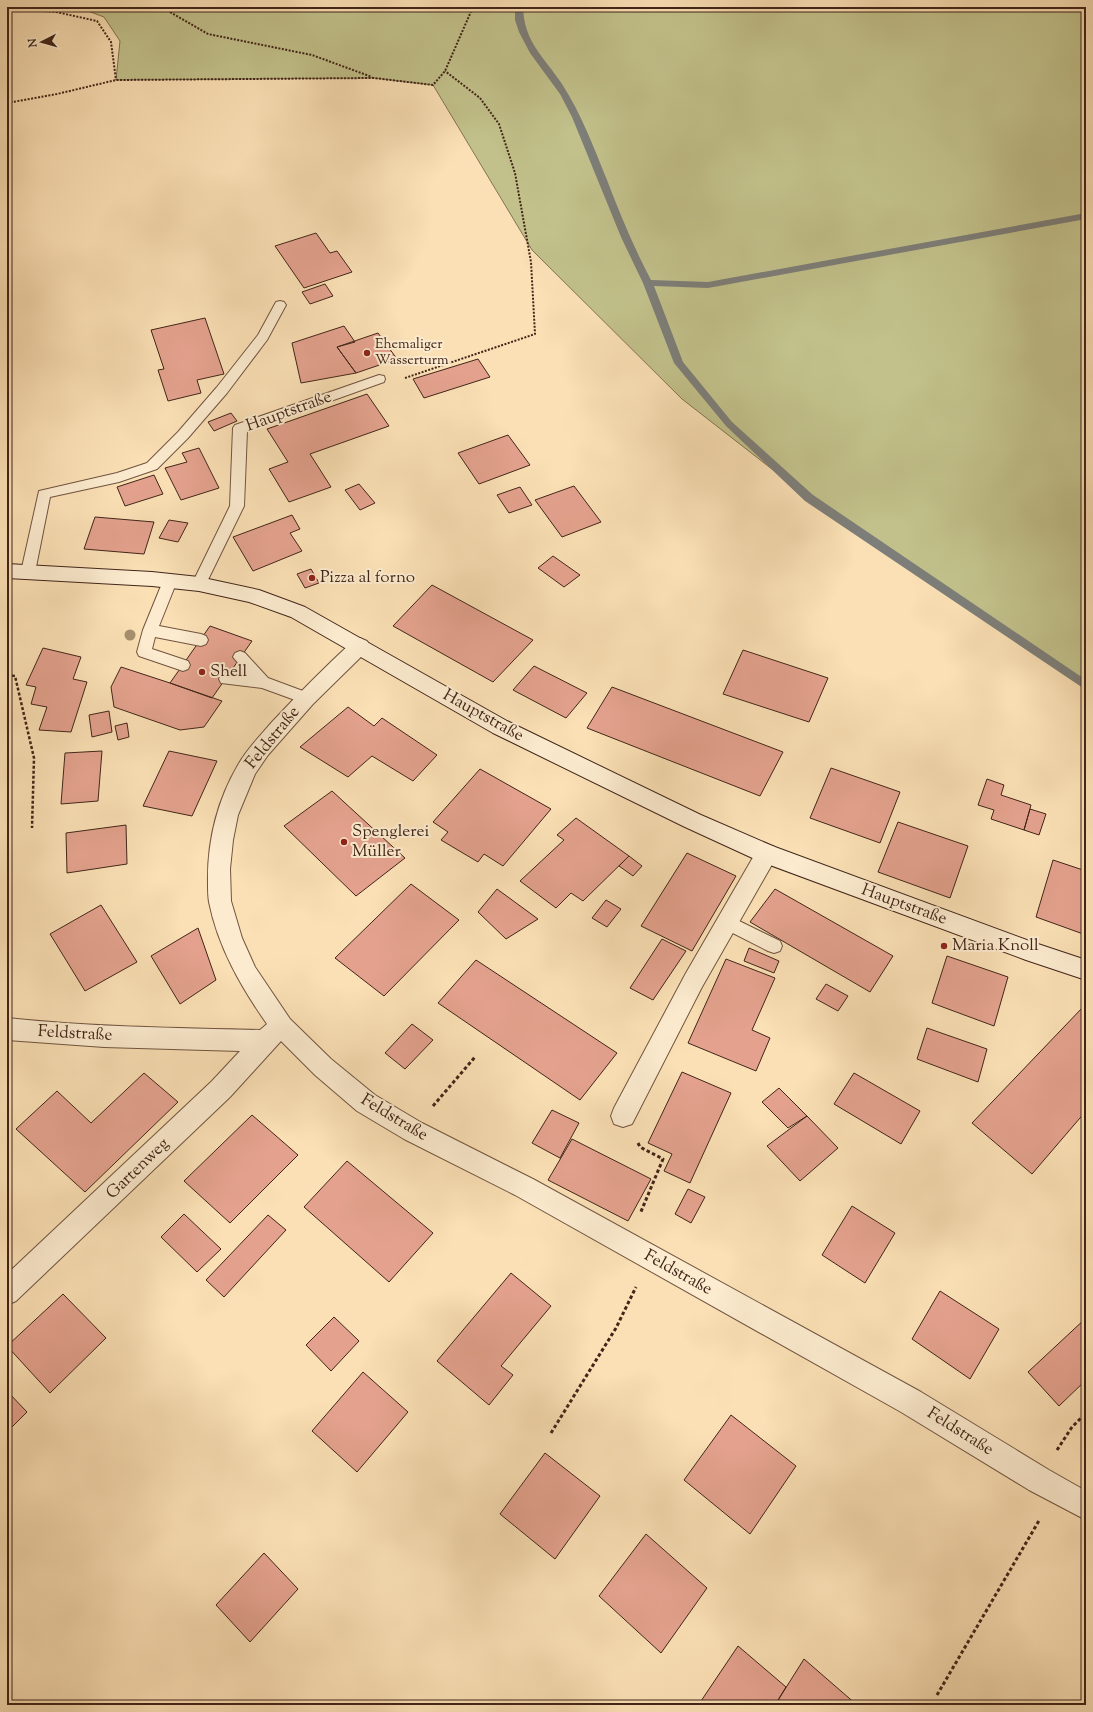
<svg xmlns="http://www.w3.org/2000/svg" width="1093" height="1712" font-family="'Sorts Mill Goudy',serif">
  <rect width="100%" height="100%" fill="#fbe0b5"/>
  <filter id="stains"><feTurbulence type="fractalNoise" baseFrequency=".005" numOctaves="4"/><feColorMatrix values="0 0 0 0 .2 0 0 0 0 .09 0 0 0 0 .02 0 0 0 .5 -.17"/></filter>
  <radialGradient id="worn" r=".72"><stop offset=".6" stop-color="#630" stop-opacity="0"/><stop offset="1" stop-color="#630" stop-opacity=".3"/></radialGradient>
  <path fill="#c2c18b" stroke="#827352" d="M77 7H1086V687L809 498 682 399 532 250 433 85 374 78 116 80 120 41 104 17Z"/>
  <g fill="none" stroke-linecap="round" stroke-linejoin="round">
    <path fill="#7d7e79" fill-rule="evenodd" d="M515 7H523C524 42 544 57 562 84 581 113 594 148 607 180 620 214 634 248 651 280L708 282 1086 213V219L708 288 654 286 683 362 732 422 813 495 1086 680V690L805 501 726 426 674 363 643 283 621 237 572 117 560 94 530 53 519 32 515 20Z"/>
  </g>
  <path fill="#e4a28e" stroke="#412518" d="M316 233 330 253 337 251 352 272 304 288 275 246Z
    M325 284 333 296 310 304 302 292Z
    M205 318 224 374 197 380 201 393 168 401 158 370 164 369 151 330Z
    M344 326 355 342 337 347 356 373 301 383 292 343Z
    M378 333 397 359 356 373 337 347Z
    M478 359 490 377 424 398 413 379Z
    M367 394 389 426 310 454 331 487 289 502 269 469 288 462 267 429Z
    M231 413 237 421 214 431 208 422Z
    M508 435 530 465 479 484 458 453Z
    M199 448 219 488 181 500 165 468 187 462 182 453Z
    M154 475 163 494 125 506 117 487Z
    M359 484 375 503 360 510 345 490Z
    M574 486 601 522 562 537 535 500Z
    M520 487 532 505 509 513 497 495Z
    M292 515 300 529 290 533 302 551 253 571 233 537Z
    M95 517 154 522 144 554 84 549Z
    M169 520 188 523 178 542 159 538Z
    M553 556 580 575 564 587 538 568Z
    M311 569 319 583 305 588 297 574Z
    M432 585 533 640 493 682 393 626Z
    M210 626 252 641 212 698 170 683Z
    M43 648 81 657 73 679 87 682 71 732 39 730 47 707 31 704 36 687 26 685Z
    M743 650 828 678 809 722 723 694Z
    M534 666 587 693 566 718 513 690Z
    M121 667 170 683 222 701 204 727 180 730 114 707 111 687Z
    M7 680H9L10 701H7Z
    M612 687 783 752 760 796 587 728Z
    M348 707 374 726 382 718 437 755 413 781 372 756 348 777 300 747Z
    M109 711 112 732 92 737 89 715Z
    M127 723 129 737 118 740 115 726Z
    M102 751 98 801 61 804 65 753Z
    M169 751 217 761 192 816 143 806Z
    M831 768 900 792 880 843 810 818Z
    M480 769 551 809 503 866 484 854 478 862 441 840 448 832 433 822Z
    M987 779 1004 785 1001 795 1031 805 1024 830 991 819 994 810 978 805Z
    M332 791 405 858 356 896 284 826Z
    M1030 809 1046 814 1039 835 1024 830Z
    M576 818 629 856 583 901 571 893 556 908 520 881 564 840 557 835Z
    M898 822 968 846 950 898 878 872Z
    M126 825 127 864 67 873 66 833Z
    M687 853 736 876 692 951 641 926Z
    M629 856 642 866 633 876 619 866Z
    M1053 860 1086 871V935L1036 917Z
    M411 884 459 920 384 996 335 958Z
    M497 889 538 919 506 939 478 912Z
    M775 889 893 956 870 992 750 922Z
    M606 900 621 909 607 927 592 918Z
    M101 905 137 962 85 991 50 934Z
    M198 928 216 980 180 1004 151 956Z
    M662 939 686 951 653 1000 630 988Z
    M749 948 779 961 774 973 744 961Z
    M947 956 1008 977 994 1026 932 1003Z
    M726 959 775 978 752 1030 770 1038 756 1071 688 1043Z
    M476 960 617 1053 580 1100 438 1003Z
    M826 984 848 996 838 1011 816 999Z
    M1084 1006 1086 1008V1111L1032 1174 972 1123Z
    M412 1024 433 1040 405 1069 385 1053Z
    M927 1028 987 1049 978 1082 917 1059Z
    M682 1072 731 1093 690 1183 664 1171 672 1154 648 1143Z
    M144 1073 178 1102 85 1192 16 1129 57 1091 91 1123Z
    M854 1073 920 1111 901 1144 834 1104Z
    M779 1088 807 1116 788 1128 762 1102Z
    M552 1110 579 1123 560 1158 532 1143Z
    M252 1115 298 1155 230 1223 184 1181Z
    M807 1116 838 1148 800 1181 767 1146Z
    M572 1139 651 1179 628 1221 548 1180Z
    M347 1161 433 1233 389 1282 304 1207Z
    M688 1189 705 1197 691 1223 675 1214Z
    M852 1206 895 1233 865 1283 822 1255Z
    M184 1214 221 1249 197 1272 161 1237Z
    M268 1215 286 1230 224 1297 206 1280Z
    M511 1273 551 1306 501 1366 513 1375 489 1405 437 1361Z
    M940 1291 999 1329 970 1379 912 1339Z
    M63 1294 106 1338 50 1393 7 1346Z
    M334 1317 359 1341 331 1371 306 1345Z
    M1086 1318V1380L1059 1406 1028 1372Z
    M363 1372 408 1412 357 1472 312 1431Z
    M7 1391 27 1412 7 1432Z
    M731 1415 796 1466 750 1534 684 1480Z
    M545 1453 600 1496 555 1559 500 1514Z
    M646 1534 707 1588 661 1653 599 1596Z
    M264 1553 298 1589 250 1642 216 1605Z
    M738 1646 786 1687 775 1705H701L699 1704Z
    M804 1659 857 1705H775Z"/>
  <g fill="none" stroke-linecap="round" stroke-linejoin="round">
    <g stroke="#70543f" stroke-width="2">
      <path id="service" d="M280 301 284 302 286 305 267 340 227 393 188 438 157 469 119 482 50 497 35 572 33 576 28 577 23 576 21 572 39 491 117 473 147 463 178 432 217 387 258 335 276 302Z
        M379 375 384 376 385 379 384 382 247 431 244 506 204 588 199 589 194 588 192 584 230 506 233 428 235 425Z
        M170 576 175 577 177 581 159 626 201 634 206 636 208 640 206 644 201 646 155 637 152 649 188 661 190 665 188 669 183 671 139 656 137 652 143 630 163 581 165 577Z
        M240 651 245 653 268 678 311 694 313 698 311 702 306 704 262 688 221 683 219 679 221 675 226 673 248 675 233 657 235 653Z
        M727 915 780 941 782 946 780 951 774 953 768 951 721 927 719 922 721 917Z"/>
    </g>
    <g stroke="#70543f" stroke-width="2">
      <path id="minor" d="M360 638 367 641 370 646 367 651 313 704 268 755 255 774 238 815 233 840 230 869 231 901 242 938 255 967 290 1019 331 1059 375 1095 422 1123 533 1179 921 1392 1049 1470 1086 1491V1520L1029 1490 901 1412 515 1195 404 1139 357 1111 315 1075 281 1041 230 1097 16 1301 7 1305V1274L212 1081 240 1051 104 1047 7 1040V1018C91 1027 176 1028 260 1030L267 1024C241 987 218 947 209 902 208 896 208 890 208 884 207 843 217 801 238 765 247 749 260 736 272 722 298 694 325 667 353 641Z
        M767 845 775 847 778 854 702 987 632 1124 623 1127 614 1124 611 1116 614 1108 686 973 759 847Z"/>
    </g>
    <g stroke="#412518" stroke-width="2">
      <path id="secondary" d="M7 564 152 572 199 577 259 590 305 607 507 721 701 815 775 847 1035 943 1086 960V980L1026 960 759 861 685 827 493 733 291 617 249 602 199 591 152 586 7 578Z"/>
    </g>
    <path stroke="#412518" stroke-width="2" stroke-dasharray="2 1.5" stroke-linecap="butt" d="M161 7 208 34 312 55 372 77
      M7 8 56 12 97 21 111 42 116 80
      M7 103 57 94 116 80 374 78 433 85 445 71 473 7
      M405 378 535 334 531 262 515 173 499 124 480 98 445 71"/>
    <path stroke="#412518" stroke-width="2.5" stroke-dasharray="3 2" stroke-linecap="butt" d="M7 675 15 676 34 758 32 828"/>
    <path stroke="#412518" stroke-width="3" stroke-dasharray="3.5 2.5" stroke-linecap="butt" d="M433 1106 475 1057
      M638 1143 640 1147 663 1159 640 1214
      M551 1433 616 1328 636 1287
      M1057 1450 1072 1427 1086 1413
      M937 1695 1040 1519"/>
    <use href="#service" fill="#fcebcf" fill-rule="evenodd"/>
    <use href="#minor" fill="#fcebcf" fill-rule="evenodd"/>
    <use href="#secondary" fill="#fcebcf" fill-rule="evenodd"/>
  </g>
  <circle fill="#a68f6f" cx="130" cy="635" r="5.5"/>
  <g fill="#8f2418" stroke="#fcebcf" stroke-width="1.5">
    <circle cx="367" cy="353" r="4"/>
    <circle cx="312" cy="578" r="4"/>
    <circle cx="202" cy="672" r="4"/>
    <circle cx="344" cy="842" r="4"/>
    <circle cx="944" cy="946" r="4"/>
  </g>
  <g text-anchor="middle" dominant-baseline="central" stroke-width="4" stroke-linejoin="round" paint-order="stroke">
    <g font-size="14" fill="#412518" stroke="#fcebcf" text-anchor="start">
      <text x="375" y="345">Ehemaliger<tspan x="375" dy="16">Wasserturm</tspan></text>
    </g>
    <g font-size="17" fill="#412518" stroke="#fcebcf">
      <text transform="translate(289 412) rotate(-20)">Hauptstraße</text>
      <text transform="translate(483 716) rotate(29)">Hauptstraße</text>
      <text transform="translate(273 738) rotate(-51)">Feldstraße</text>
      <text transform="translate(904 905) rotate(20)">Hauptstraße</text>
      <text transform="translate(75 1034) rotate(3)">Feldstraße</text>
      <text transform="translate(394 1118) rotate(31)">Feldstraße</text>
      <text transform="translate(138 1169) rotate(-44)">Gartenweg</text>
      <text transform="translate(678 1273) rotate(29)">Feldstraße</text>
      <text transform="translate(960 1432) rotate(32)">Feldstraße</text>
    </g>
    <g font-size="17" fill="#412518" stroke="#fcebcf" text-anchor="start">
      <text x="320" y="578">Pizza al forno</text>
      <text x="210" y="672">Shell</text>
      <text x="352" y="832">Spenglerei<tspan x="352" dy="20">Müller</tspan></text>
      <text x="952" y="946">Maria Knoll</text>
    </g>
  </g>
  <rect width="1093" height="1712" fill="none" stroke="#fbe0b5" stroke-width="24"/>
  <rect x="8" y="8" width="1077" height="1696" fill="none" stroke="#412518" stroke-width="2"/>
  <rect x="12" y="12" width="1069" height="1688" fill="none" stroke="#412518"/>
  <g transform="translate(42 42) rotate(264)" stroke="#fcebcf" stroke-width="3" paint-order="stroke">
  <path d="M0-3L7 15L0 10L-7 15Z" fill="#412518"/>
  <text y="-6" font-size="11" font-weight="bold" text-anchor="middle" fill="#412518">N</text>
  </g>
  <rect width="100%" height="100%" filter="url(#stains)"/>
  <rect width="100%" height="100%" fill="url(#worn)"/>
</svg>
